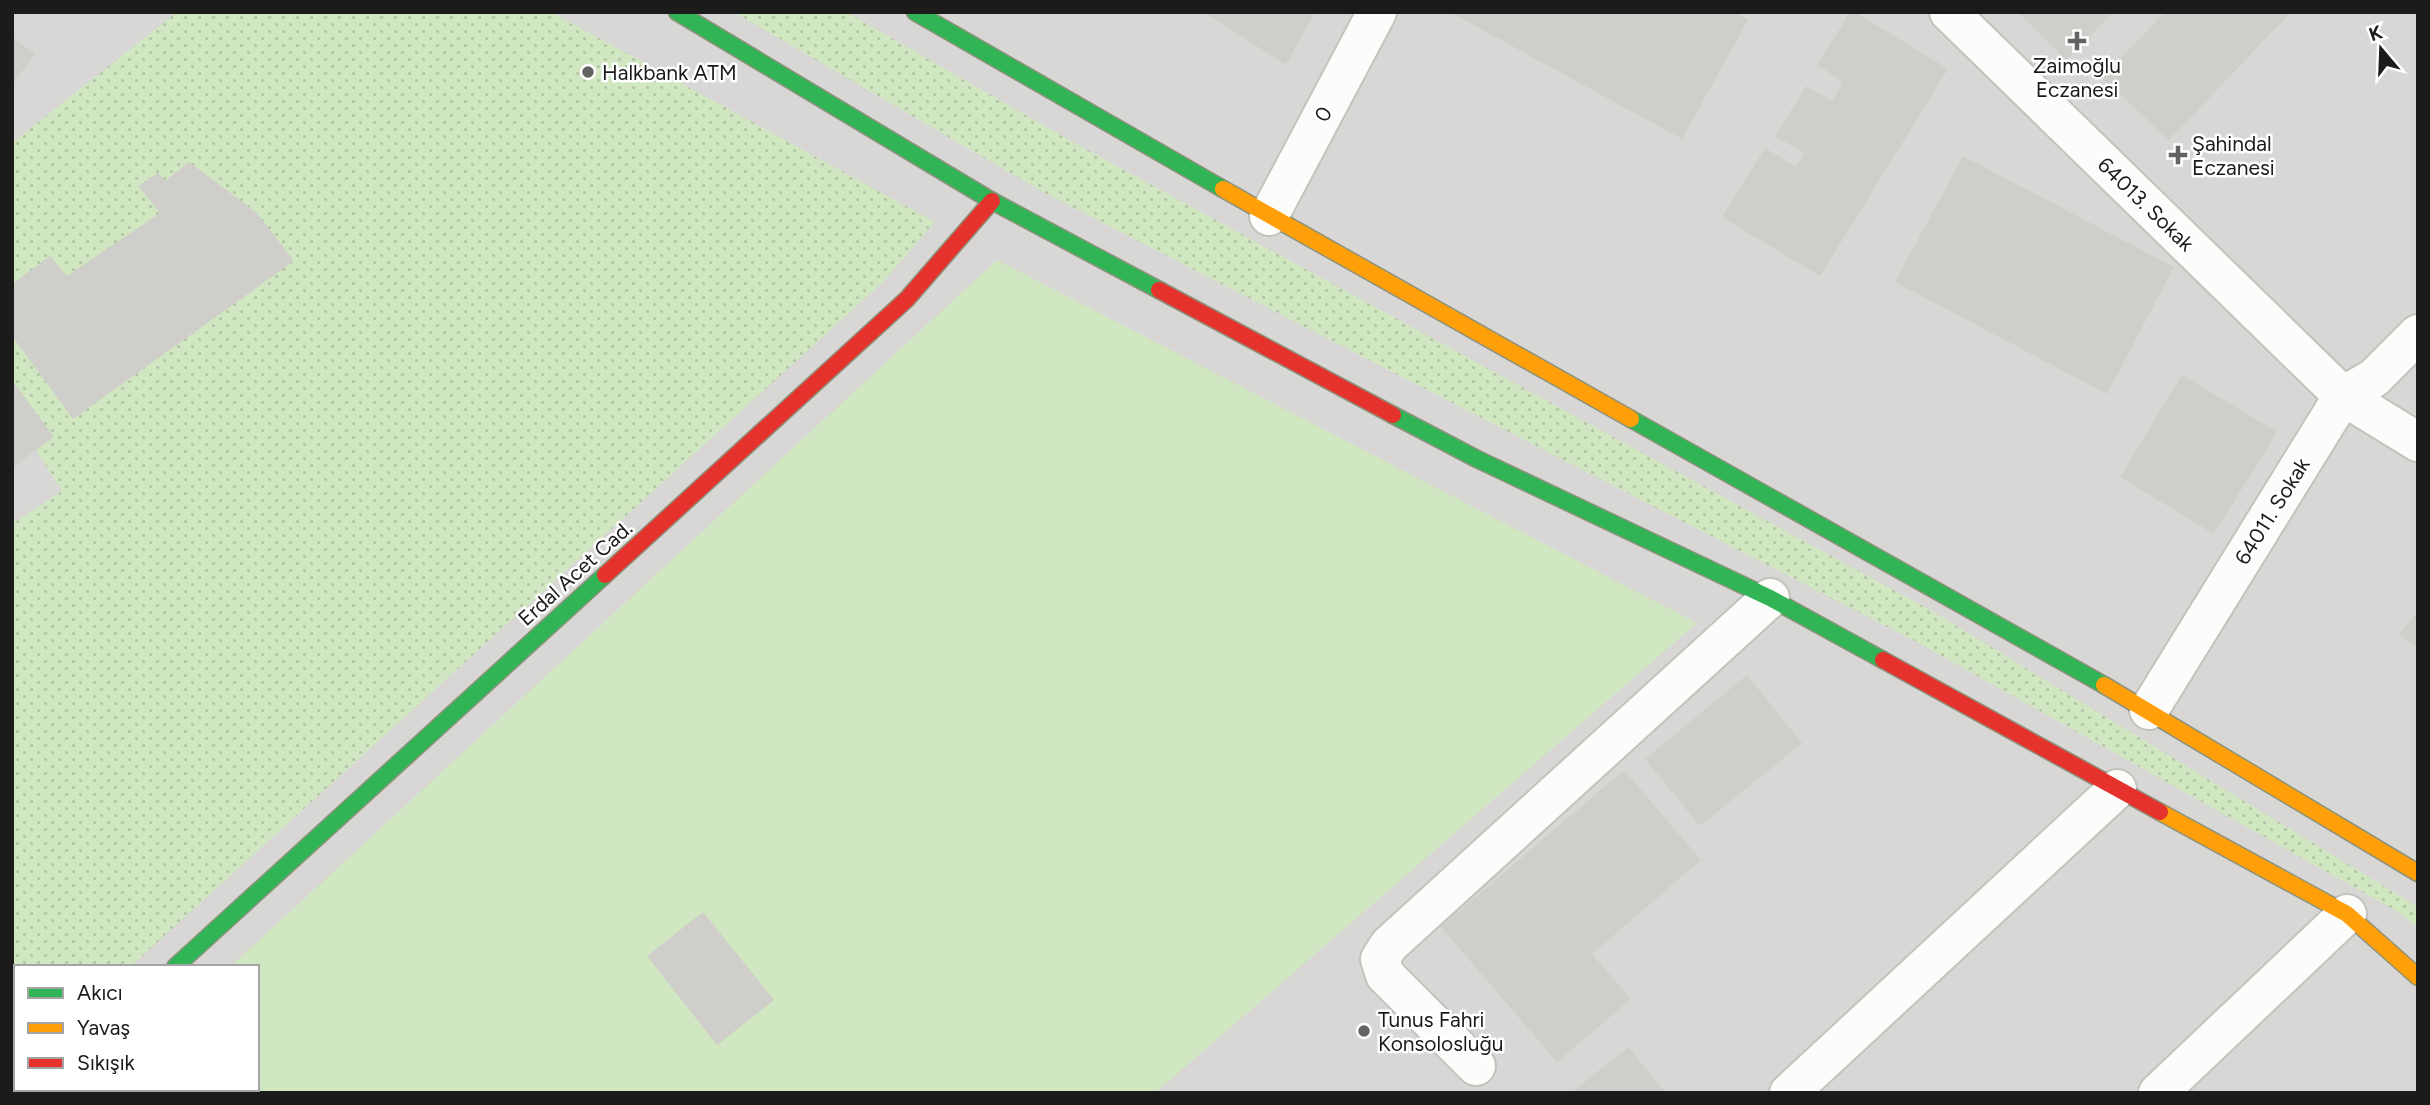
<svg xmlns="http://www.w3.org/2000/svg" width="2430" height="1105" font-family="Figtree,sans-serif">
  <defs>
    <pattern id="grass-dots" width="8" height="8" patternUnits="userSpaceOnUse" patternTransform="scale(1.75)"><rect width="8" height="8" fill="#d0e7c1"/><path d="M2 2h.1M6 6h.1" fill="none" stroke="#b2c6a5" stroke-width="1.8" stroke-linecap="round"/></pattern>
  </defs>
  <rect width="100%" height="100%" fill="#e9e8e3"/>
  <path fill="#d8d7d5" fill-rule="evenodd" d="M12 12H2418V1093H12ZM16 967H257V1089H16Z"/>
  <path fill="url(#grass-dots)" d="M177 12H551L935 222 882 283 130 967H16V1070L12 1074V524L62 491 12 411V143Z
    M734 12H846L1071 141 1932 611 2418 907V928L2400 913 1917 642 1043 192Z"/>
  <path fill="#d0e7c1" d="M997 260 1697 623 1155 1093H93L97 1089H257V967H230Z"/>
  <path fill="#d0ceca" d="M1204 12H1315L1286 65Z
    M1450 12H1733L1748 20 1682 139Z
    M1850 12H1855L1948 69 1820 276 1722 217 1765 148 1796 167 1805 154 1775 136 1806 86 1832 101 1843 82 1817 65Z
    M2018 12H2114L2066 60Z
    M2165 12H2291L2169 140 2102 78Z
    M12 37 35 54 12 85Z
    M1963 156 2174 267 2107 394 1895 282Z
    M189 162 256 212 294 261 73 419 12 336V284L50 256 67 276 160 213 138 186 158 173 165 181Z
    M2182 375 2277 432 2214 534 2120 477Z
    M12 380 54 437 12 468Z
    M2418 612V649L2399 634Z
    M1747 675 1802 743 1700 826 1645 759Z
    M1624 770 1701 860 1592 954 1631 999 1557 1062 1441 927Z
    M703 912 774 1000 717 1045 647 956Z
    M1628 1047 1666 1093H1571Z"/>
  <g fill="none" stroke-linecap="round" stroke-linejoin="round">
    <g stroke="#c2c2bf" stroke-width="42">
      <path id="street" d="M1949 12 2343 396 2418 442
        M1269 216 1377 12
        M2149 710 2343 396 2374 378 2418 334
        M1476 1066 1385 975 1380 959 1389 945 1770 598
        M1789 1093 2117 789
        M2158 1093 2347 914"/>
    </g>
    <g stroke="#8d927c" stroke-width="19">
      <path id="fast" d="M677 12 992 201 1159 290
        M915 12 1223 189
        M1393 415 1477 459 1770 598 1883 660
        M1631 419 2104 685
        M175 967 605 575"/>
    </g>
    <g stroke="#8d927c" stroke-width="19">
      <path id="slow" d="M1223 189 1631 419
        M2104 685 2418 873
        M2160 812 2347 914 2418 977"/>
    </g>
    <g stroke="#8d927c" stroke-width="19">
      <path id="jam" d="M1159 290 1393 415
        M605 575 907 299 992 201
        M1883 660 2160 812
        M36 1093 40 1089"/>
    </g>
    <use href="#street" stroke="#fcfcfb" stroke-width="38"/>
    <use href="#fast" stroke="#30b455" stroke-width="16"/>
    <use href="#slow" stroke="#ff9f0a" stroke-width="16"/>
    <use href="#jam" stroke="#e5322d" stroke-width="16"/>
  </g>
  <g fill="#636361" stroke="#fff" stroke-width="2.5">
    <path d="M2073.5 30.5h7v7h7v7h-7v7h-7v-7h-7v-7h7z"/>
    <circle cx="588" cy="72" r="7"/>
    <path d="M2174.5 144.5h7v7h7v7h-7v7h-7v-7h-7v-7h7z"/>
    <circle cx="1364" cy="1031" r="7"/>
  </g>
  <g text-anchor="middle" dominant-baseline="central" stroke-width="5" stroke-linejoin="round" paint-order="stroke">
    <g font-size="21" fill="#1b1b1b" stroke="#fff" text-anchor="start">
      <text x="2077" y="65" text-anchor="middle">Zaimoğlu<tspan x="2077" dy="24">Eczanesi</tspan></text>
      <text x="602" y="72">Halkbank ATM</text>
      <text x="2192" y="143">Şahindal<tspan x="2192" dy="24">Eczanesi</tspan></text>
      <text x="1378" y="1019">Tunus Fahri<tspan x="1378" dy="24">Konsolosluğu</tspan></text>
    </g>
    <g font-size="21" fill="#1b1b1b" stroke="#fff">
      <text transform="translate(1323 114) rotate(-62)">0</text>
      <text transform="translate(2146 204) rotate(44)">64013. Sokak</text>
      <text transform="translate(2272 511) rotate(-58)">64011. Sokak</text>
      <text transform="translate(575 573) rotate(-42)">Erdal Acet Cad.</text>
    </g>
  </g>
  <rect width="2430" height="1105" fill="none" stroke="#1b1b1b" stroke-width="28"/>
  <rect x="14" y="965" width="245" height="126" fill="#ffffff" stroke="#a4a4a4" stroke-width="2"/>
  <rect x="28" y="988" width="35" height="10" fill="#30b455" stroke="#a4a4a4" stroke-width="2"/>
  <text x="77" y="1000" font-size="21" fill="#1b1b1b">Akıcı</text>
  <rect x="28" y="1023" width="35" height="10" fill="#ff9f0a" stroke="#a4a4a4" stroke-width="2"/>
  <text x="77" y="1035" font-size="21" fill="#1b1b1b">Yavaş</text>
  <rect x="28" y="1058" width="35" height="10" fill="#e5322d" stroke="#a4a4a4" stroke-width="2"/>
  <text x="77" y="1070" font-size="21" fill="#1b1b1b">Sıkışık</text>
  <g transform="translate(2381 49) rotate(341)" stroke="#ffffff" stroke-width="5" paint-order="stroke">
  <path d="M0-5L12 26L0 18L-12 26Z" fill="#1b1b1b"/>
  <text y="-10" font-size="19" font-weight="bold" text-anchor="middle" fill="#1b1b1b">K</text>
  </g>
</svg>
